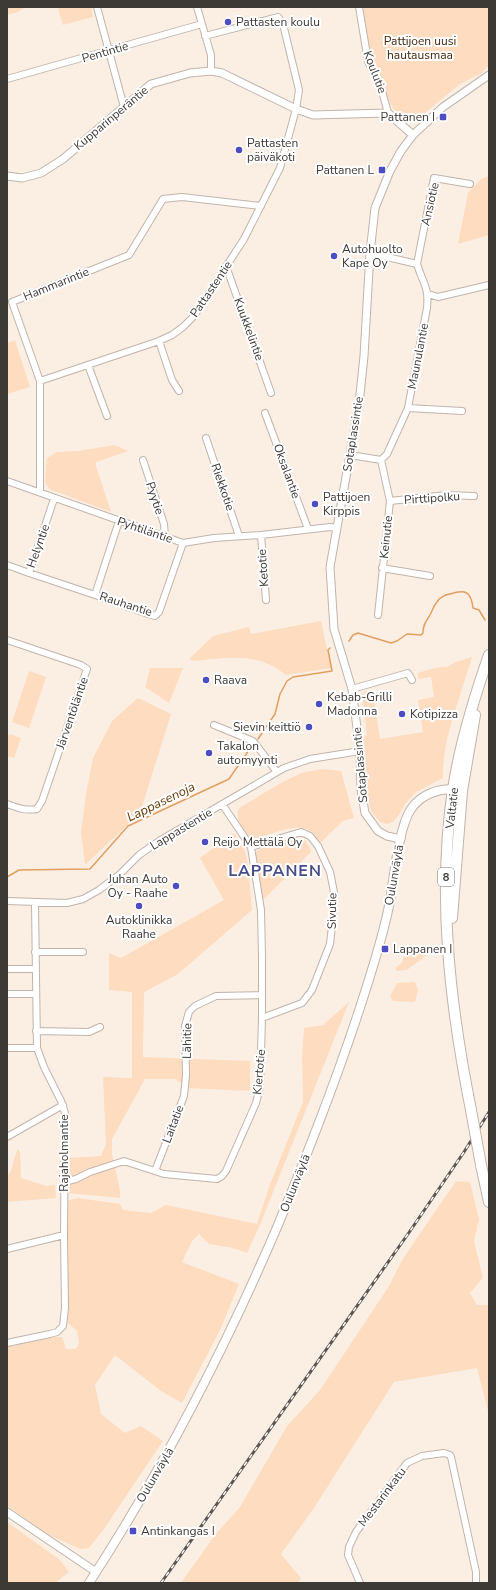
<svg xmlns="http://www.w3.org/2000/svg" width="496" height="1590" font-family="'Nunito Sans',sans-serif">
  <rect width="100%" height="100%" fill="#fbefe4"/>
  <path fill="#fedcbf" d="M13 7H26L18 12 7 15V8Z
    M60 7H91L93 17 63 25 58 9Z
    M363 7H489V65L482 73 460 84 419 118 406 121 395 111 387 98 385 85 374 68 367 44Z
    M489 176V235L458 244 468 193 481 179Z
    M15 340 30 387 7 394V343Z
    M115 445 128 451 96 462V466L111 512 49 489 45 482 47 458 57 452 78 451Z
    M321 621 331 668 286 675C264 657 241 656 214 659 205 659 197 663 189 659L213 636 249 627 251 634Z
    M472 657C461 697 442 737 443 778L416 792 405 804 399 815 393 822 387 824 380 822 371 811 367 793 363 737 367 735 362 693 366 691 371 690 373 694 380 739 423 732 418 700 434 697 431 677 418 679V673C425 671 439 666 446 667L456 662Z
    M150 668H183L169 703 145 687Z
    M29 671 46 677 29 728 12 722Z
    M138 698 171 714 140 813 85 865 81 832 86 794 93 758 112 721Z
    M9 734 21 738 14 758 7 756V740Z
    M322 769 341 771 354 818 343 821 319 844C317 841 316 836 313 833 301 820 270 834 255 840 244 836 234 820 239 808L281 783 301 773Z
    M234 833 245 851 248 865 252 910 178 974 144 992 143 1057 250 1061V1091L187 1088 175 1079H145L112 1139V1154L120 1190V1198L67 1193V1158L101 1156 106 1144 103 1077 132 1078V992L109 990V953L121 958 224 900 200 858Z
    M296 837 304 839 310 848 311 852 262 901 255 852 267 846Z
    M417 947 420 949 432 951 407 970 396 971V967L402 963C404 954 409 950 417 947Z
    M415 982 418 990 415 1002 393 1001 390 996 397 983Z
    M349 1002 260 1225 247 1253 233 1248 209 1244 199 1234 192 1241 182 1262 239 1284 220 1330 182 1403 161 1391 115 1355 95 1385 101 1414 125 1433 141 1426 163 1441 104 1529 89 1548 80 1549 49 1535 7 1506V1347L54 1337H62L66 1349H76L79 1343 77 1331 68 1323 66 1201 78 1198 120 1204 123 1210 151 1213 166 1205 257 1224 269 1187 303 1102 302 1055 304 1028 323 1025Z
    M18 1149 20 1152 21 1178 46 1186 55 1185 56 1198 7 1202V1177C14 1169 13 1158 18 1149Z
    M456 1181 470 1182 479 1219 474 1242 483 1278 470 1293 477 1305H489V1415L477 1368 394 1382 314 1508 281 1554 301 1578 298 1583H181L215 1535 240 1507 287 1426 320 1390 389 1286 402 1260Z
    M7 1522 60 1560 69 1572 55 1583H7Z"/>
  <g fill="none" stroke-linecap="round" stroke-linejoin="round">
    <path stroke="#e39e60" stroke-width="1.5" d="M349 641 353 635 358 633 391 643 397 641 407 634 421 635 423 633C423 623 427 621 431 613 433 609 434 605 437 602 440 597 444 595 450 594 465 589 471 591 473 608L479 610 485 620
      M258 739 275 714 280 694 287 681 293 677 332 671 328 650 330 648
      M7 877 19 870 90 869 128 826 229 779 251 747"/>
    <g stroke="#c0b4ab" stroke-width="8">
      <path id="minor" d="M97 7 124 107
        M197 7 211 55V71
        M359 7 368 61 382 91 388 113
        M7 79 202 24
        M417 264 434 178 470 184
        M226 266 271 393
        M428 294 438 297 489 285
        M159 341 172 380 179 391
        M88 365 107 416
        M40 381 159 341 172 335 183 327 194 316 244 239 280 168 296 109 299 90 283 24 278 17 205 36
        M408 408 462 411
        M265 413 308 529
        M206 438 239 536
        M350 455 381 460 387 454 408 408 427 308C429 286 423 284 417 264L370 253
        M143 460 164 524 165 536
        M7 481 183 543 214 538 261 535 330 527 337 528
        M40 492V381L12 302 129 255 163 199 182 197 261 206
        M390 501 447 495 474 496
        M119 521 95 595 148 614 155 616 159 612 183 543
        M261 535 266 600
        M7 565 29 573 54 499
        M382 568 430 576
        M29 573 95 595
        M378 615 390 501 381 460
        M7 640 81 665 87 669 42 801 37 809C25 811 18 808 7 804
        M352 689 408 673 412 680
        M214 725 253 741 277 772
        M251 847 301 832 310 836 318 846 330 872 334 892 333 917 330 944 312 990 302 1003 262 1018
        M7 901 67 903 83 899 99 890 119 875 139 855 159 841 284 768 310 759 360 751
        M35 952H83
        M7 969H35
        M7 994H36
        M36 1031 89 1032 100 1027
        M7 1048H37
        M7 1137 63 1105
        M155 1171 184 1096 186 1075 185 1026 189 1012 195 1006 216 996 262 995
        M64 1182 76 1179 90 1172 124 1161 164 1174 217 1179 222 1176 226 1171 256 1103 260 1087 262 1018V957L261 910 251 847 222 804
        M7 1249 64 1235
        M7 1343 50 1334 57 1332 63 1326 65 1308 64 1235 65 1113 61 1101 44 1067 37 1048 35 903
        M360 1583 348 1555 349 1547 356 1532 407 1463 422 1456 444 1453 450 1455 451 1457 476 1572V1583"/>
    </g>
    <g stroke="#c0b4ab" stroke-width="9">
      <path id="tertiary" d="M7 176 22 178 41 173 63 159 151 84 190 73 211 71 222 73 296 109 313 115 388 113 413 135
        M401 839 387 836 378 831 365 813 361 789 360 751 352 689 334 629 330 567 359 404 364 356 370 253 375 208 390 171 401 151 413 135 443 107 489 75
        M7 1512 96 1572"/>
    </g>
    <g stroke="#c0b4ab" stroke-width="10">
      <path id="secondary" d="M89 1583C163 1469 225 1349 278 1225 310 1148 340 1071 365 992 374 964 383 935 389 906 394 881 398 828 411 809 421 794 441 787 458 790"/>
    </g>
    <g stroke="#c0b4ab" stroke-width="12">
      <path id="trunk" d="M452 918 462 791 475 715
        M471 1110C450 1005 437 896 453 789 460 743 474 698 489 655
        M481 1165 489 1202"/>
    </g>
    <use href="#minor" stroke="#fff" stroke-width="6"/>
    <use href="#tertiary" stroke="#fff" stroke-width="7"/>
    <use href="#secondary" stroke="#fff" stroke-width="8"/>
    <use href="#trunk" stroke="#fff" stroke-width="10"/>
    <g stroke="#5b5651" stroke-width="3">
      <path id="rail" d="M161 1583 408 1234 464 1152 489 1112"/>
    </g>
    <use href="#rail" stroke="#fff" stroke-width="1.5" stroke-dasharray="4.5" stroke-linecap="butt"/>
    <g stroke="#c0b4ab" stroke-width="12" stroke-linecap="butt">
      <path id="trunk-bridge" d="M471 1110 481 1165"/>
    </g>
    <use href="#trunk-bridge" stroke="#fff" stroke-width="10"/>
  </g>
  <g fill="#4e4cc2" stroke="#fff" stroke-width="1.5">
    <circle cx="228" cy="22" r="4"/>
    <rect x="439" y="113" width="8" height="8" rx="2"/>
    <circle cx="239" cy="150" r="4"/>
    <rect x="378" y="166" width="8" height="8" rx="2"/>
    <circle cx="334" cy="256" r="4"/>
    <circle cx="315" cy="504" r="4"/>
    <circle cx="206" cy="680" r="4"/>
    <circle cx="319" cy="704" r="4"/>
    <circle cx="402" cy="714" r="4"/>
    <circle cx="309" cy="727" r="4"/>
    <circle cx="209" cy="753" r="4"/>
    <circle cx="205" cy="842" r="4"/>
    <circle cx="176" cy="886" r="4"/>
    <circle cx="139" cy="906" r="4"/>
    <rect x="381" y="945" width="8" height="8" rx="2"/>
    <rect x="129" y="1527" width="8" height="8" rx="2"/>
  </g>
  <g text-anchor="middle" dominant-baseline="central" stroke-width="4" stroke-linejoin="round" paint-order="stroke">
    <rect fill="#fff" stroke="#777472" stroke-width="1" x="438" y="868" width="16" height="18" rx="3"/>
    <g font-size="11" font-weight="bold" fill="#3d3935">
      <text x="446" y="877">8</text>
    </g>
    <g font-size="12" fill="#3d3935" stroke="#fff" text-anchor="start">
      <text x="236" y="22">Pattasten koulu</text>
      <text x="435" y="117" text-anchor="end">Pattanen I</text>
      <text x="247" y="143">Pattasten<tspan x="247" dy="14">päiväkoti</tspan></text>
      <text x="374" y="170" text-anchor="end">Pattanen L</text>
      <text x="342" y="249">Autohuolto<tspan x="342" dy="14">Kape Oy</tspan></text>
      <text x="323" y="497">Pattijoen<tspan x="323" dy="14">Kirppis</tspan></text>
      <text x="214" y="680">Raava</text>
      <text x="327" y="697">Kebab-Grilli<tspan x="327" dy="14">Madonna</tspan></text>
      <text x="410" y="714">Kotipizza</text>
      <text x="301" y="727" text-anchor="end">Sievin keittiö</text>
      <text x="217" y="746">Takalon<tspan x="217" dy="14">automyynti</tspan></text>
      <text x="213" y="842">Reijo Mettälä Oy</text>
      <text x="168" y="879" text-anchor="end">Juhan Auto<tspan x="168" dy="14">Oy - Raahe</tspan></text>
      <text x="139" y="920" text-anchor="middle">Autoklinikka<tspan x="139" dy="14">Raahe</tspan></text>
      <text x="393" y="949">Lappanen I</text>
      <text x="141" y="1531">Antinkangas I</text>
    </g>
    <g font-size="12" fill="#44280d" stroke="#fff">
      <text x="420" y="41">Pattijoen uusi<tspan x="420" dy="14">hautausmaa</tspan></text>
    </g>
    <g font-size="12" fill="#3d3935" stroke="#fff">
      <text transform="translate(105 52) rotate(-16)">Pentintie</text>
      <text transform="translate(375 72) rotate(69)">Koulutie</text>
      <text transform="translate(111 118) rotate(-40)">Kupparinperäntie</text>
      <text transform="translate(430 204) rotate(-77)">Ansiotie</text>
      <text transform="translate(56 284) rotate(-22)">Hammarintie</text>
      <text transform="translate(211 289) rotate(-56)">Pattastentie</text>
      <text transform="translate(249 329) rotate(70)">Kuukkelintie</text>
      <text transform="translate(418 356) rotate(-79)">Maunulantie</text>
      <text transform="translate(353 434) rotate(-81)">Sotaplassintie</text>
      <text transform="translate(287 471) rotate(70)">Oksalantie</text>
      <text transform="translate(223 487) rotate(71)">Riekkotie</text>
      <text transform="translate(155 498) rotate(72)">Pyytie</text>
      <text transform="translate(432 498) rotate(-4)">Pirttipolku</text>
      <text transform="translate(145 530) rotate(19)">Pyhtiläntie</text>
      <text transform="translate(386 537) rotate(-84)">Keinutie</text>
      <text transform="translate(38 546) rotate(-70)">Helyntie</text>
      <text transform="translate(263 568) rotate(-94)">Ketotie</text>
      <text transform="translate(126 604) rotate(18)">Rauhantie</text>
      <text transform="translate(72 713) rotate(-71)">Järventöläntie</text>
      <text transform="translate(360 765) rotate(-95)">Sotaplassintie</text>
      <text transform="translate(452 808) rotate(-84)">Valtatie</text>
      <text transform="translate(181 829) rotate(-31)">Lappastentie</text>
      <text transform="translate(394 875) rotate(-80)">Oulunväylä</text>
      <text transform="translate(332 911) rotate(-89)">Sivutie</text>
      <text transform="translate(187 1041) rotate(-89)">Lähitie</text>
      <text transform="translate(259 1072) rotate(-85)">Kiertotie</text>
      <text transform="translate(173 1124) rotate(-69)">Laitatie</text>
      <text transform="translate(64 1153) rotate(-90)">Rajaholmantie</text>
      <text transform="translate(295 1183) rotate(-68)">Oulunväylä</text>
      <text transform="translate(155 1475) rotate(-60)">Oulunväylä</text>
      <text transform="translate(382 1497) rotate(-53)">Mestarinkatu</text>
    </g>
    <g font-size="13" font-style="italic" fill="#653805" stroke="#fff">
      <text transform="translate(161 802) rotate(-26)">Lappasenoja</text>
    </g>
    <g font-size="16" font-weight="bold" letter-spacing="1" fill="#484d8a" stroke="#fff">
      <text x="275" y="871">LAPPANEN</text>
    </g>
  </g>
  <rect width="496" height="1590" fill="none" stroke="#3d3935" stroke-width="16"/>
</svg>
